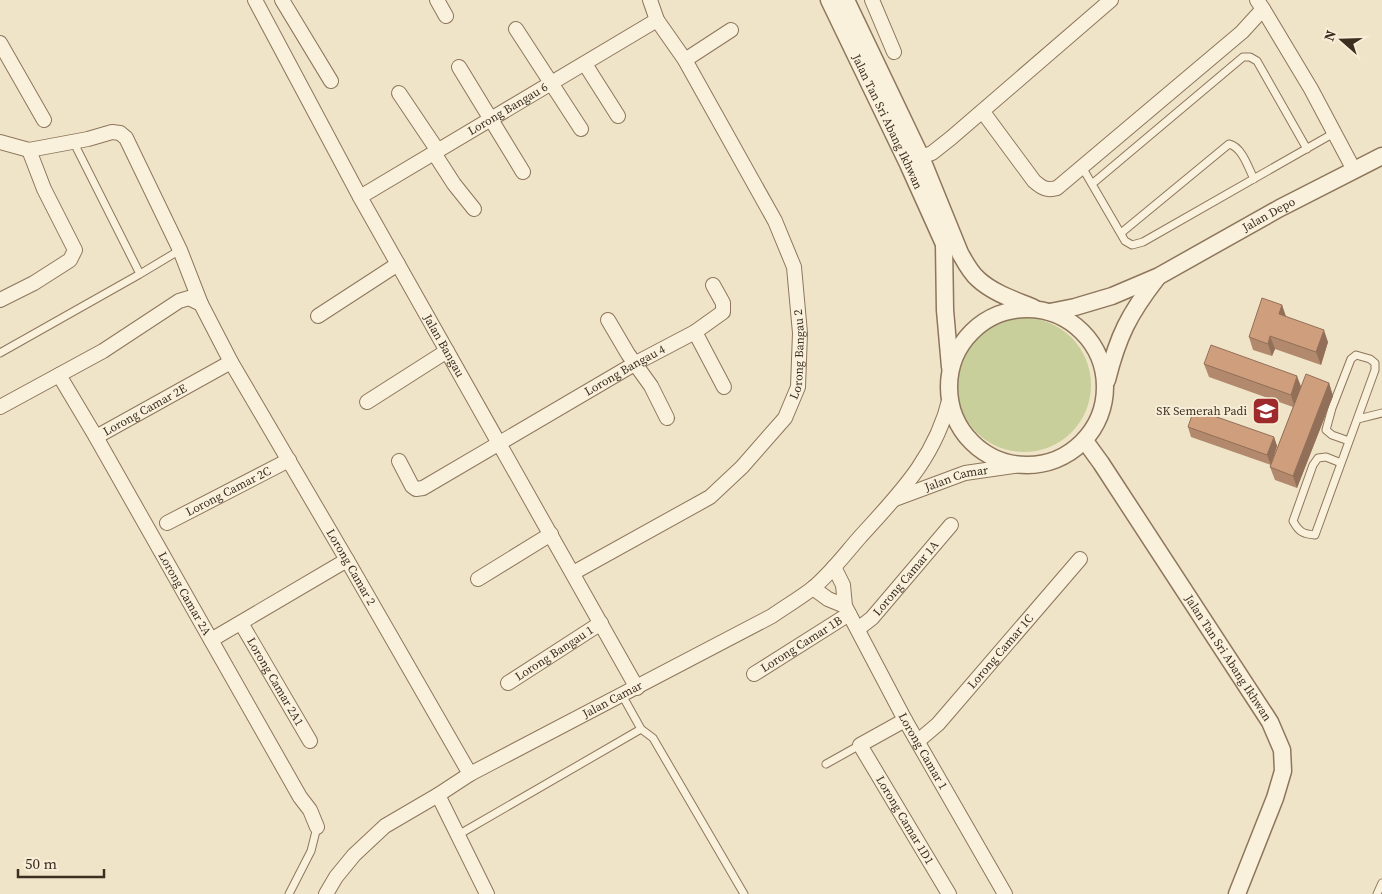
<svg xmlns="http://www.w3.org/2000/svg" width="1382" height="894" font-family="'Source Serif 4',serif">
  <rect width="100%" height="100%" fill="#f0e4c8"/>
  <path fill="#c9cf9b" d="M957 385a67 67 0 1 1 134 0a67 67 0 1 1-134 0Z"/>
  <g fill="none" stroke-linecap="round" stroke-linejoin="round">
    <g stroke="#8d765c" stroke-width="9">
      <path id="service" d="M73 141 140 274
        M1082 167 1125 241 1132 245 1143 242 1334 133
        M1092 184 1243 57H1250L1257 61 1307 149
        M1121 233 1229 144C1242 147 1248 167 1254 179
        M0 353 140 274 180 250
        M1358 419 1382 413
        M1341 463 1326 457 1318 458 1313 465 1293 521C1299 532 1303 534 1315 535L1375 370V363L1370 359 1356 355 1351 359 1332 408 1326 430 1332 435 1349 441
        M622 695 641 729 653 738 744 894
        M826 764 860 745
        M458 835 641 729
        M289 894 311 851 317 827
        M1377 894 1382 883"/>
    </g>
    <g stroke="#8d765c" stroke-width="16">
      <g id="minor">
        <path id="s1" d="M255 0 360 197 637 688"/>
        <path d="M282 0 331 81"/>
        <path d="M437 0 446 16"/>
        <path d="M872 0 894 52"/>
        <path d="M1263 9 1311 89 1354 170"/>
        <path d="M516 29 581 129"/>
        <path d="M0 43 44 120"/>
        <path d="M685 60 731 30"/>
        <path d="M585 64 618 116"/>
        <path d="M459 67 523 172"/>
        <path d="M399 93 438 151"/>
        <path d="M983 112 1034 181C1042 188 1047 191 1057 188L1242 32 1263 9 1257 0"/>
        <path d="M0 142 29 150 88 139 112 132 120 133 126 138 180 250 201 304"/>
        <path d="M434 153 454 184 474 209"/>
        <path d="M921 157 932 153 951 138 1111 0"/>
        <path id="s2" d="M360 197 657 20"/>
        <path d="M0 300 34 283 70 260 75 250 44 189 29 150"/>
        <path d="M318 316 398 264"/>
        <path d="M608 320 628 354 651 386 667 418"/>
        <path d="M695 332 724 387"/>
        <path id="s3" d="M59 375 96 437 231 362"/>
        <path d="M367 402 447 351"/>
        <path id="s4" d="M0 407 103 351 179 301 189 298 201 304 231 362 347 560 470 774"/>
        <path id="s5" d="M96 437 211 640 347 560"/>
        <path id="s6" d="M399 461 412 486 416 489 423 488 636 363 695 332 723 312V303L713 285"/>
        <path id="s7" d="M895 499 965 473 1021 465"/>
        <path id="s8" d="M167 523 289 460"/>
        <path id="s9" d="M834 567 843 585 845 606 905 720 1005 894"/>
        <path id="s10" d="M573 573 710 497 742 467 785 418 798 387 800 333 794 267 775 221 685 60 657 20 650 0"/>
        <path d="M478 579 551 534"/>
        <path d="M813 588 828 599 845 606"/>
        <path id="s11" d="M241 623 310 741"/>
        <path id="s12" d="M858 629 872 618 951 525"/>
        <path d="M211 640 300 797 310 810 317 827"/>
        <path id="s13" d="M754 674 849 614"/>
        <path id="s14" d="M508 683 601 623"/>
        <path id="s15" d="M905 720 860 745 949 894"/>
        <path id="s16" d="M918 741 938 724 1080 559"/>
        <path d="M438 795 487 894"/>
        <path id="s17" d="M326 894 336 877 354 855 385 826 438 795 470 774 772 616C785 607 800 598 813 588 831 573 845 554 860 537 900 493 936 457 950 397"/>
      </g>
    </g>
    <g stroke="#8d765c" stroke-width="19">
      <g id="tertiary">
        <path id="s18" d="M829 0 908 164 944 244 945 310 950 367"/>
        <path d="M846 0 921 157 960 253C965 262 970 272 978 279 993 293 1015 300 1034 308"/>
        <circle cx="1027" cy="387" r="78"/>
        <path id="s19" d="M1050 312 1075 307 1112 296 1159 276 1280 208 1382 156"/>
        <path d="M1107 380C1118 336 1129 314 1157 278"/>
        <path id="s20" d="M1085 441 1101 463 1270 722 1282 750 1283 771 1275 798 1237 894"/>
      </g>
    </g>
    <use href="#service" stroke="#faf1dc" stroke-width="7"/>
    <use href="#minor" stroke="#faf1dc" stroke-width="14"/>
    <use href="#tertiary" stroke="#faf1dc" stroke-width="16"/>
  </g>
  <path fill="#b2896c" d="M1282 305 1286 316 1328 342 1321 365 1275 349 1272 356 1253 350 1249 337Z
    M1204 364 1301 387 1329 383 1333 396 1297 488 1275 480 1270 467 1293 407 1209 377Z
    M1188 427 1274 437 1277 446 1271 465 1191 437Z"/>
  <path fill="#916f58" d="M1282 305 1286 318 1279 314Z
    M1324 330 1328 342 1321 365 1316 352Z
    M1270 336 1275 349 1272 356 1268 344Z
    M1297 376 1302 389 1295 408 1291 395Z
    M1329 383 1333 396 1297 488 1293 476Z
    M1274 437 1277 446 1271 465 1267 455Z"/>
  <path fill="#cf9f7d" stroke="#916f58" d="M1262 298 1282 305 1279 314 1324 330 1316 352 1270 336 1268 344 1249 337Z
    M1211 345 1297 376 1291 395 1204 364Z
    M1306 374 1329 383 1293 476 1270 467Z
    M1194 409 1274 437 1267 455 1188 427Z"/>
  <defs>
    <g id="school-square" transform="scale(1.4375)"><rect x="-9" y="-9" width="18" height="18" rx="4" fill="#9e2a2b" stroke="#f7eed8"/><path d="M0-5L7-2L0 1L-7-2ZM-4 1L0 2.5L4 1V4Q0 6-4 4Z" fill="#fff"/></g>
  </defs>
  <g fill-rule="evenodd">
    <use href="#school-square" x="1266" y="411"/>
  </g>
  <g text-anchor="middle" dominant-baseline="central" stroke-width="4" stroke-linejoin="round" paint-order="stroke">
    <g font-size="12" fill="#3d2e20" stroke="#f7eed8">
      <text stroke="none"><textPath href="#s2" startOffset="172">Lorong Bangau 6</textPath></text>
      <text stroke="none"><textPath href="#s18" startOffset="135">Jalan Tan Sri Abang Ikhwan</textPath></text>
      <text stroke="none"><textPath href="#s19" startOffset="241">Jalan Depo</textPath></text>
      <text stroke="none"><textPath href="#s1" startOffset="394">Jalan Bangau</textPath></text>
      <text stroke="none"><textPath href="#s10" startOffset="332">Lorong Bangau 2</textPath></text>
      <text stroke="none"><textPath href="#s6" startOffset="274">Lorong Bangau 4</textPath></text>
      <text stroke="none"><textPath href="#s3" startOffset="128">Lorong Camar 2E</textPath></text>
      <text stroke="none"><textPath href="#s7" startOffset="65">Jalan Camar</textPath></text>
      <text stroke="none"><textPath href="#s8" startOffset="69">Lorong Camar 2C</textPath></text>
      <text stroke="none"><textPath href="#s4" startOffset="535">Lorong Camar 2</textPath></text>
      <text stroke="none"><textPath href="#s12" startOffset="70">Lorong Camar 1A</textPath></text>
      <text stroke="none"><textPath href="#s5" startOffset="180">Lorong Camar 2A</textPath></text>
      <text stroke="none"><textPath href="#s13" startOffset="56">Lorong Camar 1B</textPath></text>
      <text stroke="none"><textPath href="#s16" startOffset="122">Lorong Camar 1C</textPath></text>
      <text stroke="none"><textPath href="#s14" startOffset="55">Lorong Bangau 1</textPath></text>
      <text stroke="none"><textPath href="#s20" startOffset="260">Jalan Tan Sri Abang Ikhwan</textPath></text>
      <text stroke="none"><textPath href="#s11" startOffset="68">Lorong Camar 2A1</textPath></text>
      <text stroke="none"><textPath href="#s17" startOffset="351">Jalan Camar</textPath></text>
      <text stroke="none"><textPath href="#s9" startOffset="206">Lorong Camar 1</textPath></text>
      <text stroke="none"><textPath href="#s15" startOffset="139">Lorong Camar 1D1</textPath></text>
    </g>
    <g font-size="12" fill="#3d2e20" stroke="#f7eed8" text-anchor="end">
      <text x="1247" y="411">SK Semerah Padi</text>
    </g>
  </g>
  <g transform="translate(1342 40) rotate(290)" stroke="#f7eed8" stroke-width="4" paint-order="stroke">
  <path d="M0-4L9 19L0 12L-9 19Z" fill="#3d2e20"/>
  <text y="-8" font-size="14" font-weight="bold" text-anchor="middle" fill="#3d2e20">N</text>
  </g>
  <path d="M18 869v8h86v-8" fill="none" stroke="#3d2e20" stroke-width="2.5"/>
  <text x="25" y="869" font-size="15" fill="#3d2e20" stroke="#f7eed8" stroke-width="4" paint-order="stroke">50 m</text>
</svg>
